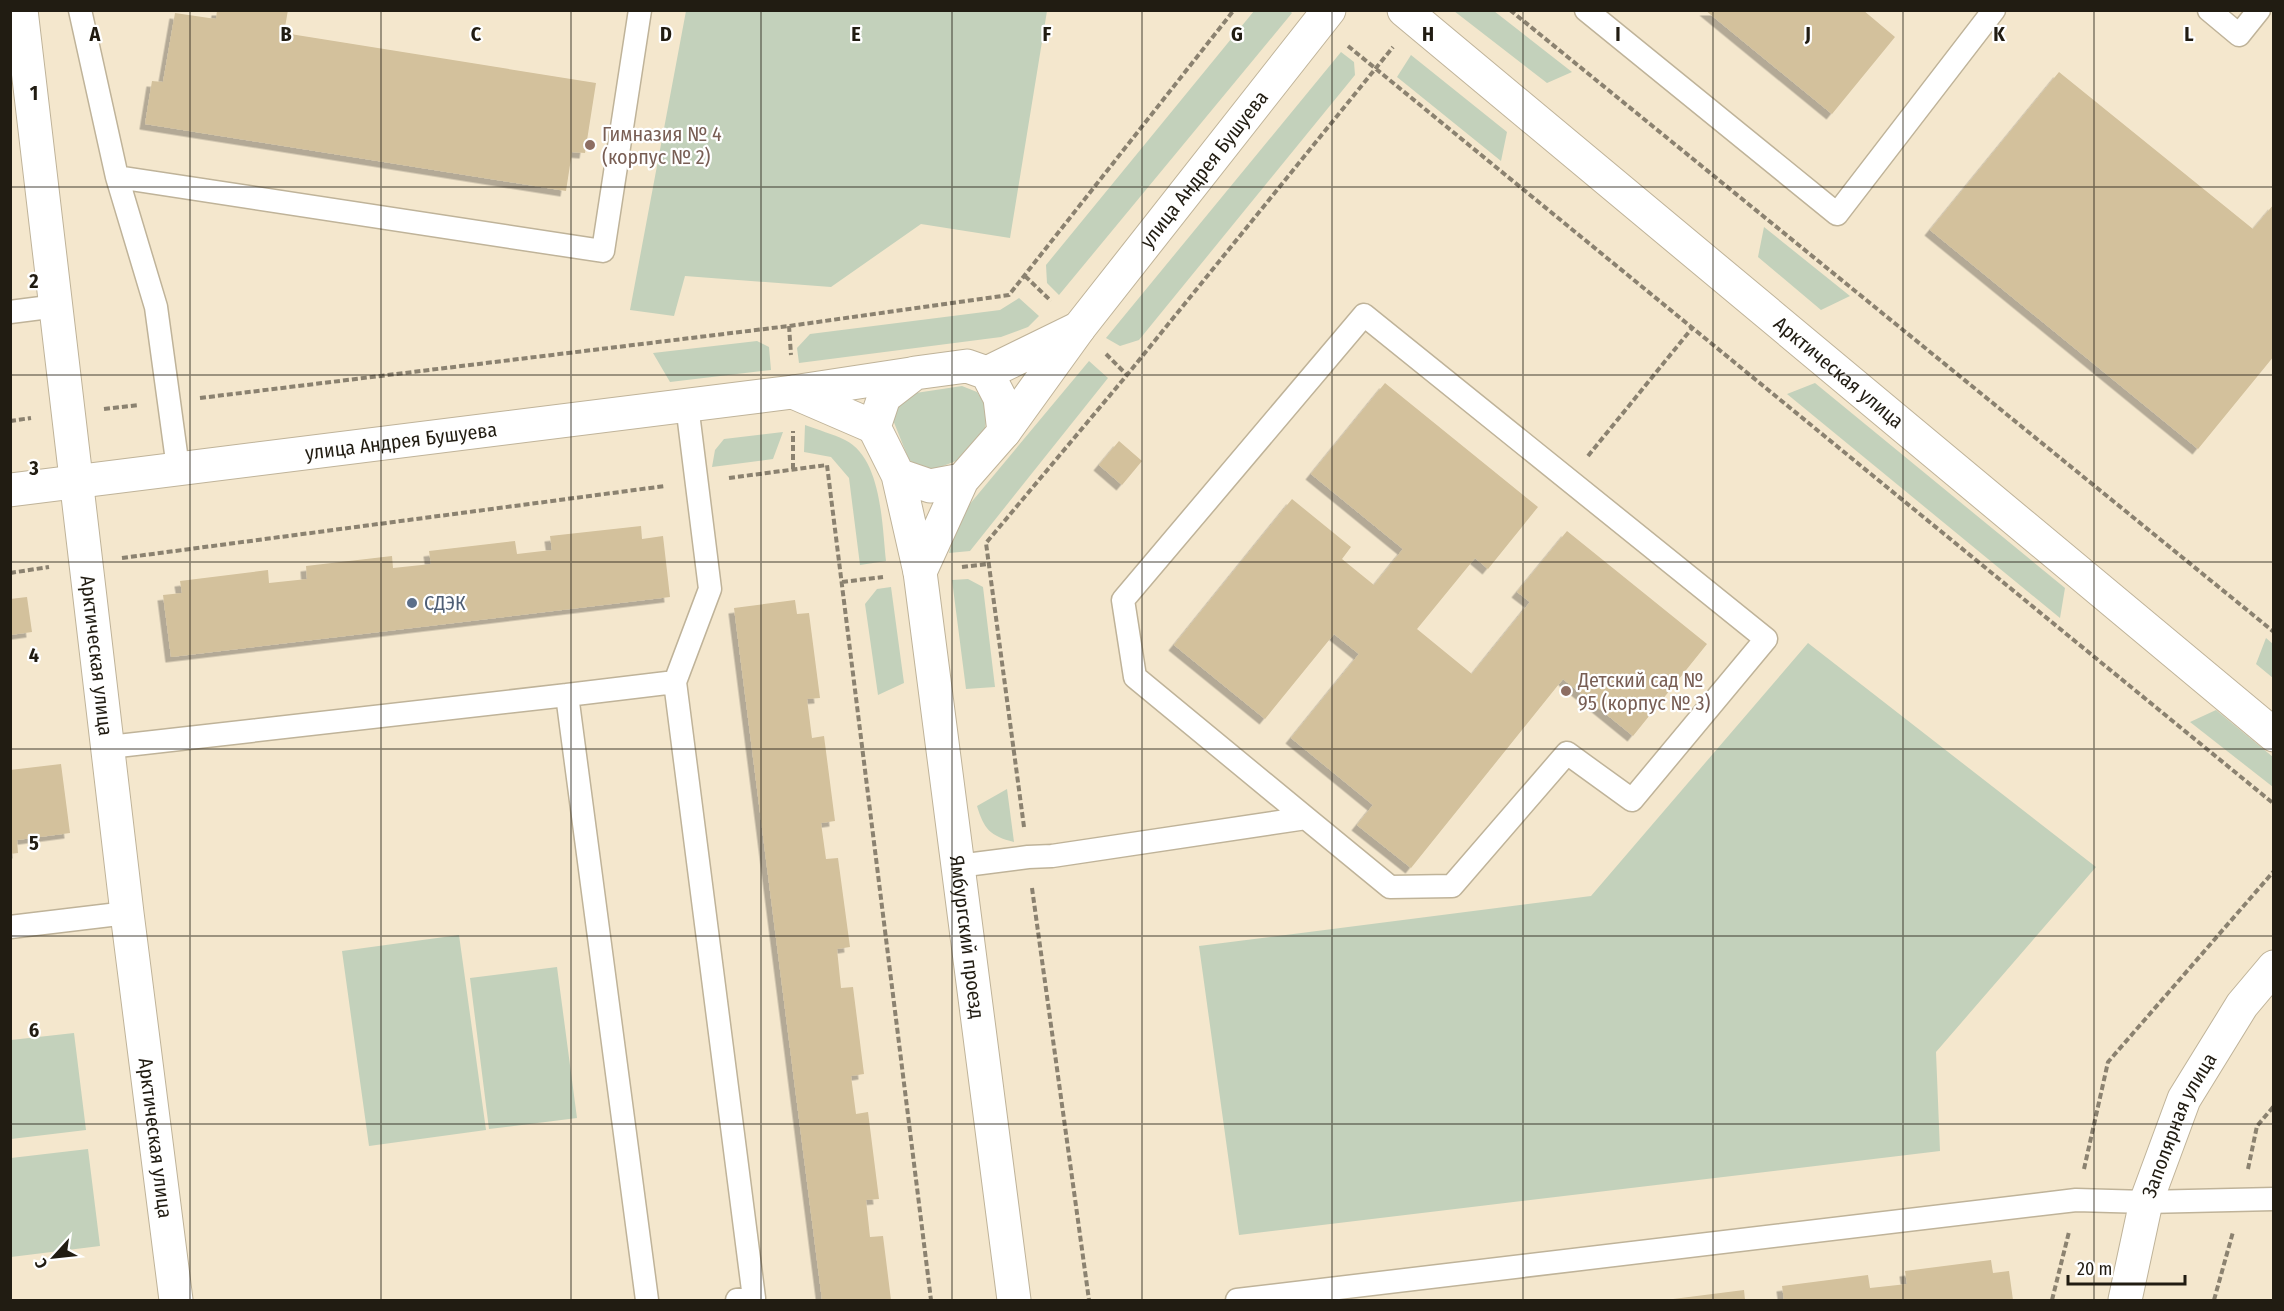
<svg xmlns="http://www.w3.org/2000/svg" width="2284" height="1311" font-family="'Fira Sans Condensed',sans-serif">
  <defs>
    <filter id="shadow"><feDropShadow dx="-5.5" dy="5.5" stdDeviation="0" flood-color="#0004"/></filter>
  </defs>
  <rect width="100%" height="100%" fill="#f4e7cd"/>
  <path fill="#c3d1bb" d="M686 11H1047L1010 238 921 224 831 287 685 276 674 316 630 310Z
    M1254 11H1290L1292 13 1059 295 1047 283 1046 265Z
    M1454 11H1494L1572 72 1547 83Z
    M1341 52 1354 62 1355 75 1139 340 1120 346 1106 338Z
    M1411 55 1507 132 1501 161 1397 77Z
    M1764 227 1850 296 1821 310 1758 257Z
    M1019 298 1039 316 1028 327 1001 337 799 363 797 348 810 334 1000 310Z
    M757 341 769 347 771 370 670 382 653 353Z
    M1089 361 1108 378 970 551 949 553 959 517Z
    M1815 383 2065 588 2060 618 1787 394Z
    M962 386 977 392 988 409 985 428 956 461 938 468H923L909 460 893 420 897 406 909 394Z
    M805 425C818 430 833 434 845 440 882 458 882 526 886 561L860 565 849 478 831 457 804 452Z
    M783 432 773 459 712 467 715 450 724 439Z
    M968 579 983 587 995 687 966 689 952 580Z
    M891 587 904 683 878 695 865 604 877 589Z
    M2266 638 2273 644V678L2256 664Z
    M1808 643 2096 867 1936 1052 1940 1151 1239 1235 1199 946 1591 896Z
    M2216 710 2273 757V787L2190 722Z
    M1007 789 1014 842C990 836 984 829 977 806Z
    M459 935 486 1130 369 1146 342 951Z
    M557 967 577 1118 489 1129 470 978Z
    M74 1033 86 1130 11 1139V1040Z
    M88 1149 100 1246 11 1257V1158Z"/>
  <path fill="#d3c19c" filter="url(#shadow)" d="M217 10H288L284 33 596 83 585 153 572 152 566 191 145 124 152 81 163 82 175 13 216 19Z
    M1705 10H1863L1895 37 1832 114Z
    M2059 72 2253 229 2274 204V356L2198 449 1930 230Z
    M1385 383 1538 507 1488 569 1475 558 1417 629 1472 674 1530 602 1517 592 1567 531 1707 644 1633 736 1563 679 1411 868 1357 825 1373 805 1291 738 1359 654 1334 634 1265 719 1174 645 1292 499 1351 547 1342 559 1374 585 1403 549 1311 474Z
    M1119 441 1142 461 1122 485 1099 465Z
    M641 526 642 539 663 536 670 597 171 657 163 595 182 593 180 581 268 570 269 583 307 579 306 566 392 556 393 568 431 564 429 551 515 541 517 554 552 550 550 536Z
    M27 597 32 632 10 635V599Z
    M795 600 797 614 809 613 820 698 807 699 812 738 824 736 835 821 821 823 826 859 838 858 850 947 837 949 841 988 853 987 864 1074 851 1076 856 1114 868 1112 879 1199 866 1200 870 1237 883 1236 891 1300H822L734 608Z
    M61 764 70 833 17 840 18 853 10 854V770Z
    M1991 1260 1993 1273 2009 1271 2013 1300H1784L1782 1286 1868 1275 1870 1288 1907 1284 1905 1271Z
    M1744 1290 1745 1300H1673V1299Z"/>
  <g fill="none" stroke-linecap="round" stroke-linejoin="round">
    <g stroke="#bfb399" stroke-width="25">
      <path id="service" d="M80 10 117 177 603 251 640 10
        M1586 10 1837 214 1994 10
        M2209 10 2239 35 2259 10
        M117 177 156 307 178 468
        M10 312 57 306
        M675 682 754 1298 737 1300
        M567 695 675 682 710 589 687 405
        M109 747 567 695 647 1300
        M958 866 1028 857 1052 856 1306 818 1135 677 1123 600 1364 315 1766 639 1632 800 1567 753 1452 886 1390 887 1306 818
        M10 927 127 913
        M1237 1300 2076 1200 2146 1202 2274 1199"/>
    </g>
    <g stroke="#bfb399" stroke-width="35">
      <g id="minor">
        <path id="s1" d="M21 10 127 913 176 1300"/>
        <path id="s2" d="M1404 10 2274 735"/>
        <path id="s3" d="M1079 328 1329 10"/>
        <path d="M987 373 1079 328 1004 432"/>
        <path d="M874 427 793 392 911 374"/>
        <path d="M898 475 920 572 962 480 1004 432 1000 398 987 373 967 366 915 373 884 397 874 427 898 475 930 486 962 480"/>
        <path id="s4" d="M10 490 793 392"/>
        <path id="s5" d="M920 572 1014 1300"/>
      </g>
    </g>
    <g stroke="#bfb399" stroke-width="35">
      <g id="tertiary">
        <path id="s6" d="M2125 1300 2146 1202 2184 1099 2242 1005 2274 967"/>
      </g>
    </g>
    <path stroke="#8b8270" stroke-width="4" stroke-dasharray="6 3" stroke-linecap="butt" d="M1510 10 2274 632
      M1348 46 2274 804
      M1025 276 1051 301
      M789 326 791 355
      M1106 354 1127 375
      M200 398 789 326 1009 295 1234 10
      M104 409 139 405
      M10 421 31 418
      M1588 456 1693 327
      M793 469V431
      M729 478 827 465 931 1300
      M122 558 665 486
      M962 567 988 564
      M10 573 49 567
      M842 582 883 577
      M1024 827 986 543 1127 375 1393 47
      M1032 888 1089 1300
      M2084 1169 2108 1062 2274 871
      M2248 1169 2257 1126 2274 1106
      M2052 1300 2069 1232
      M2214 1300 2233 1232"/>
    <use href="#service" stroke="#fff" stroke-width="22"/>
    <use href="#minor" stroke="#fff" stroke-width="33"/>
    <use href="#tertiary" stroke="#fff" stroke-width="33"/>
  </g>
  <path fill="none" stroke="#211c12" stroke-width="1.5" stroke-opacity="0.55" d="M190 10V1300M381 10V1300M571 10V1300M761 10V1300M952 10V1300M1142 10V1300M1332 10V1300M1523 10V1300M1713 10V1300M1903 10V1300M2094 10V1300M10 187H2274M10 375H2274M10 562H2274M10 749H2274M10 936H2274M10 1124H2274"/>
  <g fill="#8d6e63" stroke="#fff" stroke-width="2">
    <circle cx="590" cy="145" r="6"/>
    <circle cx="1566" cy="691" r="6"/>
  </g>
  <circle fill="#5c6f8a" stroke="#fff" stroke-width="2" cx="412" cy="603" r="6"/>
  <g text-anchor="middle" dominant-baseline="central" stroke-width="4.5" stroke-linejoin="round" paint-order="stroke">
    <g font-size="20" fill="#785e54" stroke="#fff" text-anchor="start">
      <text x="602" y="134">Гимназия № 4<tspan x="602" dy="23">(корпус № 2)</tspan></text>
      <text x="1578" y="680">Детский сад №<tspan x="1578" dy="23">95 (корпус № 3)</tspan></text>
    </g>
    <g font-size="20" fill="#211c12" stroke="#fff">
      <text stroke="none"><textPath href="#s3" startOffset="202">улица Андрея Бушуева</textPath></text>
      <text stroke="none"><textPath href="#s2" startOffset="566">Арктическая улица</textPath></text>
      <text stroke="none"><textPath href="#s4" startOffset="394">улица Андрея Бушуева</textPath></text>
      <text stroke="none"><textPath href="#s1" startOffset="650">Арктическая улица</textPath></text>
      <text stroke="none"><textPath href="#s5" startOffset="368">Ямбургский проезд</textPath></text>
      <text stroke="none"><textPath href="#s6" startOffset="184">Заполярная улица</textPath></text>
      <text stroke="none"><textPath href="#s1" startOffset="1136">Арктическая улица</textPath></text>
    </g>
    <g font-size="20" fill="#4e5e75" stroke="#fff" text-anchor="start">
      <text x="424" y="603">СДЭК</text>
    </g>
  </g>
  <g font-size="20" text-anchor="middle" font-weight="bold" fill="#211c12" stroke="#fff" stroke-width="4.5" stroke-linejoin="round" paint-order="stroke">
    <text x="95" y="41">A</text>
    <text x="286" y="41">B</text>
    <text x="476" y="41">C</text>
    <text x="666" y="41">D</text>
    <text x="856" y="41">E</text>
    <text x="1047" y="41">F</text>
    <text x="1237" y="41">G</text>
    <text x="1428" y="41">H</text>
    <text x="1618" y="41">I</text>
    <text x="1808" y="41">J</text>
    <text x="1999" y="41">K</text>
    <text x="2189" y="41">L</text>
    <text x="34" y="100">1</text>
    <text x="34" y="288">2</text>
    <text x="34" y="475">3</text>
    <text x="34" y="662">4</text>
    <text x="34" y="850">5</text>
    <text x="34" y="1037">6</text>
  </g>
  <rect width="2284" height="1311" fill="none" stroke="#211c12" stroke-width="24"/>
  <g transform="translate(54 1257) rotate(243)" stroke="#ffffff" stroke-width="4.5" paint-order="stroke">
  <path d="M0-4.5L10 22L0 15L-10 22Z" fill="#211c12"/>
  <text y="-9" font-size="16" font-weight="bold" text-anchor="middle" fill="#211c12">С</text>
  </g>
  <path d="M2068 1275v9h117v-9" fill="none" stroke="#211c12" stroke-width="3"/>
  <text x="2077" y="1275" font-size="18" fill="#211c12" stroke="#ffffff" stroke-width="4.5" paint-order="stroke">20 m</text>
</svg>
